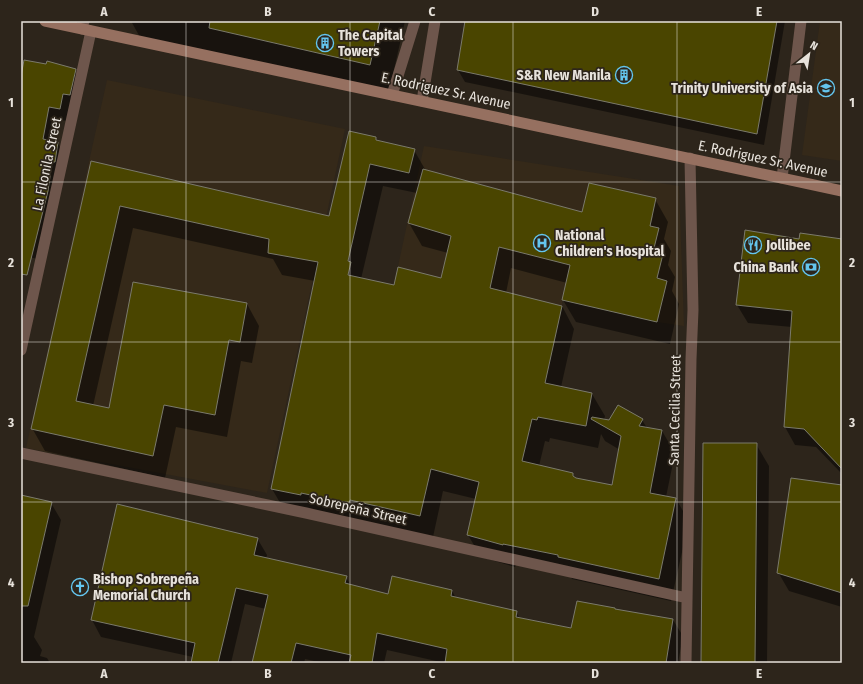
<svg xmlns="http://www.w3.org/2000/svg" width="863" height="684" font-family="'Fira Sans Condensed',sans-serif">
  <rect width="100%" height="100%" fill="#2d251b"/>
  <path fill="#352919" d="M820 21H842V161L802 155Z
    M107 80 345 129 267 493 26 448Z
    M424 146 679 186 684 326 657 322 562 300V306L537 420 373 382Z"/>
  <path fill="#0007" fill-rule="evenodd" d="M131 21H405L388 96 141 39Z
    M466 21H785L764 145 465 82 458 70Z
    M839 21H842V27Z
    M21 61 75 70 82 82 67 121 55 119 51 141 57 142 64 155 41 260 26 256 21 281Z
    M376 138 378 141 414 150 426 171 583 213 655 199 668 222 664 239 671 251 668 265 675 277 672 291 679 304 670 344 576 322 563 300 567 283 511 268 506 293 562 306 574 329 561 387 592 394 605 416 604 420 610 421 642 420 647 428 662 431 675 453 666 497 676 499 689 521 671 601 572 579 571 577 516 565 515 567 481 557 468 535 476 499 443 491 433 537 285 511 272 489 315 281 282 275 273 259 133 228 93 406 110 410 247 304 259 326 252 363 241 361 227 437 176 427 165 478 45 451 32 428 92 163 330 217ZM383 186 417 193 409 223 422 246 448 253 442 279 395 286 361 279ZM651 216H653L649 231ZM601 434 605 441 620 450 612 486 576 479 573 474 539 466 545 441 549 442 550 438 598 448Z
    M800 240H842V474L816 447 795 445 785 427 792 327 748 323 737 305Z
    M756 444 769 466 767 663H702Z
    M842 486V607L789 591 778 572Z
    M21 496 51 503 61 520 34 637 42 650 40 656 47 658 50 663H21Z
    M257 538 267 555 266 559 346 577 351 586 389 595 452 591 456 598 516 612 520 619 572 630 615 610 673 620 683 636 678 663H445L387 650 384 663H323L305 659 304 663H254L266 609 245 604 231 663H233H192L193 657 101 637 92 620Z"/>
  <path fill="#4a4500" stroke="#7b7a6c" d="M210 21H380L370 65 209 28Z
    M465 21H777L757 134 457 70Z
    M24 60 46 64 47 61 76 69 70 95 63 94 60 109 49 107 43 139 58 142 55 162H52L48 191 27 275 21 274V76Z
    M349 131 376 137V140L415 149 409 173 370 164 348 261 351 262 348 275 394 285 398 267 441 278 451 236 408 223 423 169 582 212 589 183 656 198 650 226 659 228 653 252 663 254 657 278 667 281 657 322 562 300 570 265 499 247 490 288 562 306 545 383 592 393 586 426 538 417 537 420 532 419 522 461 573 473V476L576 478 612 485 621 436 591 419 592 417 609 420 618 405 643 419 639 426 662 430 650 493 676 498 659 579 558 557V555L503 544V545L467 535 479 482 431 469 420 516 350 500 349 503 301 493V495L271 489 318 262 268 253 269 239 120 206 76 401 109 408 133 282 247 303 240 342 229 340 215 415 164 405 153 456 31 429 91 161 329 216Z
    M745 230 799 239 800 233 842 239V469L804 429 784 427 792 311 736 305Z
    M703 443H757L755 663H701Z
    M791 478 842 485V593L777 573Z
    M21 495 52 502 28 606H21Z
    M117 504 258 538 254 555 347 576 345 583 388 594 392 576 452 590 451 596 517 611 516 617 571 628 577 601 615 608V609L673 619 666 663H445L447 649 377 633 372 663H349L351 655 296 643 291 663H252L268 595 236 588 218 663H191L195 643 91 620Z"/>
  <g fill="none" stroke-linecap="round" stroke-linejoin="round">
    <path stroke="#6e564c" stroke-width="11" d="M82 29 84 21
      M392 95 415 21
      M422 101 435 21
      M782 178 801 21
      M21 350 91 31
      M21 453 306 513 687 598
      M686 663 691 359 693 310 690 158"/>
    <path stroke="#967060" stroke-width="11" d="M45 21 842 191"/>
  </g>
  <path fill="none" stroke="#e7e2db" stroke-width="1" stroke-opacity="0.55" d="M186 21V663M350 21V663M513 21V663M677 21V663M21 182H842M21 342H842M21 502H842"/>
  <defs>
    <g id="building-ring" transform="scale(0.9)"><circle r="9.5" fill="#2d251b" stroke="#64c5ee" stroke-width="1.5"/><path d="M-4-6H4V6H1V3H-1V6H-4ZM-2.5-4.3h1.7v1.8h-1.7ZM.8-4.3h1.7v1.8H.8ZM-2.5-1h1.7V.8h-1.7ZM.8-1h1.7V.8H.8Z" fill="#64c5ee"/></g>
    <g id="university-ring" transform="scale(0.9)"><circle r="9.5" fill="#2d251b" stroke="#64c5ee" stroke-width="1.5"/><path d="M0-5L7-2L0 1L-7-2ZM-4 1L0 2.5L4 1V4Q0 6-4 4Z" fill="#64c5ee"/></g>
    <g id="hospital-ring" transform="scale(0.9)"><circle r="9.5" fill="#2d251b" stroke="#64c5ee" stroke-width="1.5"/><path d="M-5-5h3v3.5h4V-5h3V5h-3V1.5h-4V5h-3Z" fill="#64c5ee"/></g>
    <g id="restaurant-ring" transform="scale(0.9)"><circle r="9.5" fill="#2d251b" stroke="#64c5ee" stroke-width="1.5"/><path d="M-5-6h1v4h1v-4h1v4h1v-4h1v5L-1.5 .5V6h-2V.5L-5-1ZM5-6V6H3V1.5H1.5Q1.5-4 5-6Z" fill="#64c5ee"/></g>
    <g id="bank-ring" transform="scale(0.9)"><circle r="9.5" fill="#2d251b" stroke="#64c5ee" stroke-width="1.5"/><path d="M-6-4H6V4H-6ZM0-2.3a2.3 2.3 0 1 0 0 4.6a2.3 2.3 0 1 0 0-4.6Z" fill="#64c5ee"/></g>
    <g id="church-ring" transform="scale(0.9)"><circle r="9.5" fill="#2d251b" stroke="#64c5ee" stroke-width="1.5"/><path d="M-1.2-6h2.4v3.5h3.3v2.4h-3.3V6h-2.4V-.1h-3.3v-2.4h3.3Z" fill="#64c5ee"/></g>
  </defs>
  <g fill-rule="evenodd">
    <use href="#building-ring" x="325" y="43"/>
    <use href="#building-ring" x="624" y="75"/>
    <use href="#university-ring" x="826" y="88"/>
    <use href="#hospital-ring" x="542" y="243"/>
    <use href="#restaurant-ring" x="753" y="245"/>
    <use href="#bank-ring" x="811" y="267"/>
    <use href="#church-ring" x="80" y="587"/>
  </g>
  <g text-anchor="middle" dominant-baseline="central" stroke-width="3.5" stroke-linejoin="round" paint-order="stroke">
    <g font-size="14" font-weight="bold" fill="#e7e2db" stroke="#2d251b" text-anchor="start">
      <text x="338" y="35">The Capital<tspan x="338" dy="16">Towers</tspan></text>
      <text x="611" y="75" text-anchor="end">S&amp;R New Manila</text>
      <text x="813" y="88" text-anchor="end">Trinity University of Asia</text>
      <text x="555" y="235">National<tspan x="555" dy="16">Children's Hospital</tspan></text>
      <text x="766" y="245">Jollibee</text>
      <text x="798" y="267" text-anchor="end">China Bank</text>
      <text x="93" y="579">Bishop Sobrepeña<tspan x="93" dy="16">Memorial Church</tspan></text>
    </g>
    <g font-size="14" fill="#e7e2db" stroke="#2d251b">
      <text transform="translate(446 91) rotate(12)">E. Rodriguez Sr. Avenue</text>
      <text transform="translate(763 159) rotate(12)">E. Rodriguez Sr. Avenue</text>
      <text transform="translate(47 164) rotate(-78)">La Filonila Street</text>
      <text transform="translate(675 410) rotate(-89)">Santa Cecilia Street</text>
      <text transform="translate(358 509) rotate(13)">Sobrepeña Street</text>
    </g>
  </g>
  <rect width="863" height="684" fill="none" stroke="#2d251b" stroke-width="44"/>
  <g transform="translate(809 54) rotate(30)" stroke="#2d251b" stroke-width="3" paint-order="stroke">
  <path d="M0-3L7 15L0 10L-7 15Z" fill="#e7e2db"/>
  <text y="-6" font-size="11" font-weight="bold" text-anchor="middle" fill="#e7e2db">N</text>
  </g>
  <rect x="22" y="22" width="819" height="640" fill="none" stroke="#e7e2db" stroke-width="1.5"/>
  <g font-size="13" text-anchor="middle" font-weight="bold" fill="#e7e2db">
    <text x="104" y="16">A</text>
    <text x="268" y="16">B</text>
    <text x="432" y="16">C</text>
    <text x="595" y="16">D</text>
    <text x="759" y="16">E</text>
    <text x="11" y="107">1</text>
    <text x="852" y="107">1</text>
    <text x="11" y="267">2</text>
    <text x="852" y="267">2</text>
    <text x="11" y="427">3</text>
    <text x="852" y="427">3</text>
    <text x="11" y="587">4</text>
    <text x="852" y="587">4</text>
    <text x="104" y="678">A</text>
    <text x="268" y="678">B</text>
    <text x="432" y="678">C</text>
    <text x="595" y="678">D</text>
    <text x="759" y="678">E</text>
  </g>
</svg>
